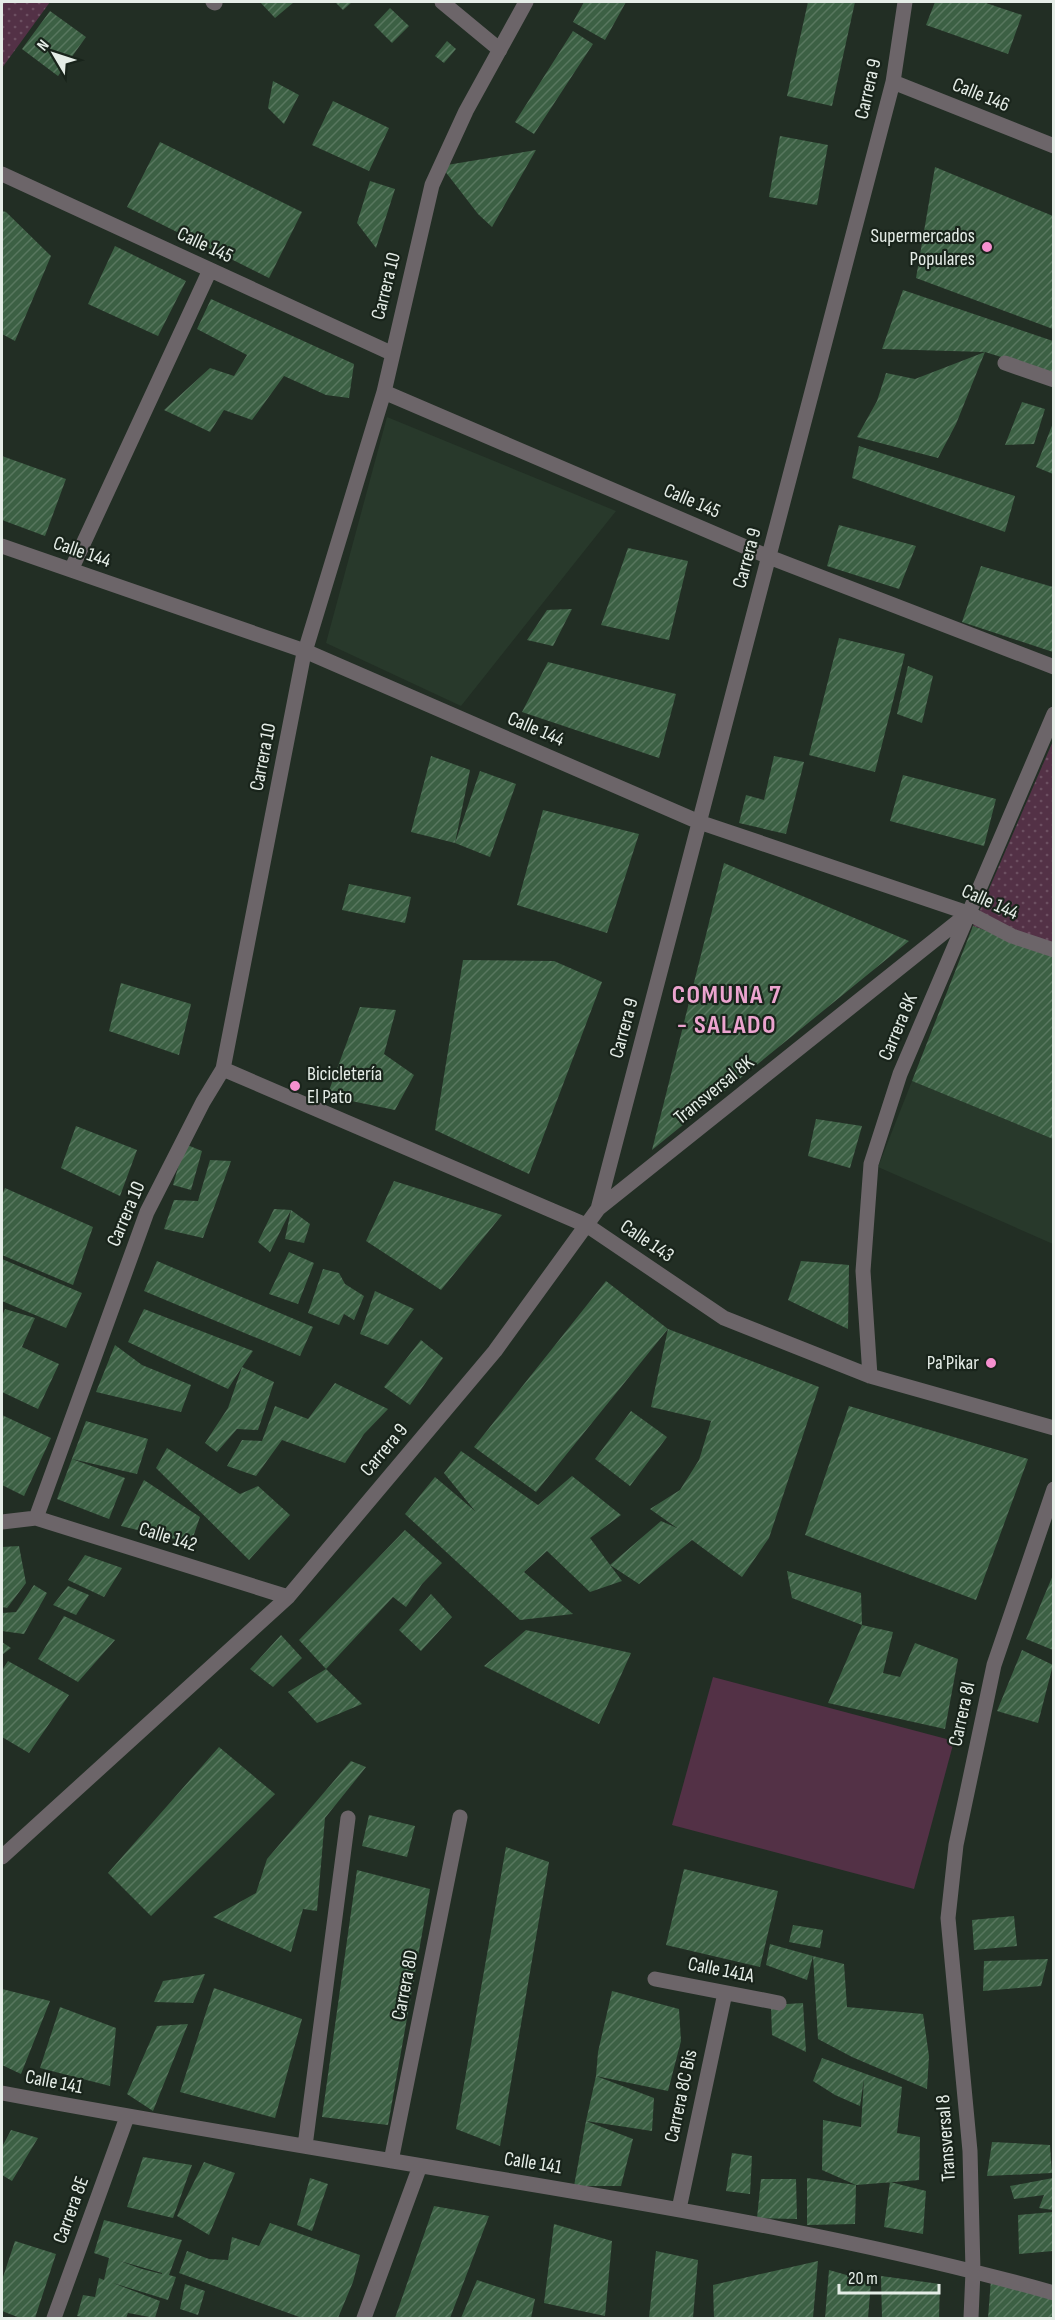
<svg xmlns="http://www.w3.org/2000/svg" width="1055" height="2320" font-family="'Sofia Sans Condensed',sans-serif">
  <defs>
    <pattern id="park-dots" width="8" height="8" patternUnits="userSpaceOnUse" patternTransform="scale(1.5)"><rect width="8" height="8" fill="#533146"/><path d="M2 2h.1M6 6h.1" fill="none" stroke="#6c4f61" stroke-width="1.8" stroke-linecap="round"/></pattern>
    <pattern id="building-hatch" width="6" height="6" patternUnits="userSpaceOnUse" patternTransform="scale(1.5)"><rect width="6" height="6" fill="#3c6044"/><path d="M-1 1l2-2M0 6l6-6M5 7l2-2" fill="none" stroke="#58775f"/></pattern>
  </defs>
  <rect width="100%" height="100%" fill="#222e24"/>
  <path fill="#28392b" d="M387 417 616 511 461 706 326 643Z
    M912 1081 1053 1139V1244L878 1167Z"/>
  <path fill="#533146" d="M713 1677 954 1741 914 1889 672 1825Z"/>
  <path fill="url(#park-dots)" d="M2 2H50L2 68Z
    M1053 741V954L973 926Z"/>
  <path fill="url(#building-hatch)" fill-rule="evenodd" d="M260 2H294L275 18Z
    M335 2H352L343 10Z
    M584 2H626L605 40 573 22Z
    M808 2H855L832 106 787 96Z
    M935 2H983L1022 15 1008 54 926 25Z
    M390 8 409 26 392 43 374 25Z
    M50 11 86 37 58 76 22 49Z
    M573 31 593 44 534 134 515 122Z
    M447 41 456 49 444 63 435 56Z
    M273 81 299 95 284 124 268 108Z
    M333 101 389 128 369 171 312 145Z
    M780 136 828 145 817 205 769 197Z
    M160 142 302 212 269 278 127 207Z
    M536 150 492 227 478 214 441 166Z
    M935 167 1053 216V329L916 278Z
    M370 181 395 189 376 248 357 223Z
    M2 211 6 212 51 256 15 341 2 334Z
    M115 246 186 281 158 336 88 304Z
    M903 290 1053 341V373L985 352 956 424 938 458 857 437 877 401 886 373 915 379 985 352 882 349Z
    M211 299 354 364 349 398 326 395 284 376 252 420 224 410 210 432 164 410 210 368 234 376 247 355 197 329Z
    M1022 402 1045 409 1034 444 1005 445Z
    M1053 423V474L1036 467Z
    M859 446 1015 496 1005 532 852 478Z
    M2 456 66 479 45 536 2 520Z
    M839 525 916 546 899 589 827 566Z
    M628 548 688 561 669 640 601 625Z
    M981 566 1053 587V652L962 622Z
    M572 609 553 646 527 640 547 610Z
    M839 638 905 654 875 772 809 755Z
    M548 662 676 694 659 758 522 712Z
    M908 666 933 676 922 723 897 714Z
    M431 756 470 770 455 843 411 832Z
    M774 756 804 762 786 834 739 823 746 795 764 800Z
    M480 771 516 784 490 857 455 843Z
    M903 775 996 799 984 846 890 821Z
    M543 810 639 834 607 933 517 905Z
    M724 863 909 941 652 1150Z
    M349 884 411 897 405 923 342 910Z
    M973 926 1053 954V1139L912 1081Z
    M463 960 554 961 602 982 529 1174 435 1130Z
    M121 983 191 1004 179 1055 109 1031Z
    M360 1007 396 1010 384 1054 414 1075 395 1110 327 1096Z
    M816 1119 862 1126 850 1168 808 1156Z
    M76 1126 137 1150 120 1196 61 1168Z
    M185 1144 202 1151 191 1190 173 1185Z
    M210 1160 231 1161 203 1238 164 1229 174 1200 198 1201Z
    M394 1181 502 1215 441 1290 366 1241Z
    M5 1188 93 1227 73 1285 2 1255V1195Z
    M274 1209 291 1210 270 1252 258 1242Z
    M291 1210 310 1224 304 1243 285 1239Z
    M289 1252 314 1263 298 1304 269 1294Z
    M2 1259 82 1293 66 1328 2 1301Z
    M157 1261 313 1327 300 1356 144 1291Z
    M801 1261 849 1265 848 1329 788 1300Z
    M323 1269 339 1273 345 1284 364 1296 354 1320 344 1314 339 1325 308 1313Z
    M606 1281 668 1329 819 1387 769 1538 742 1577 692 1540 639 1584 610 1565 661 1521 677 1528 650 1509 680 1490 699 1460 711 1421 651 1407 668 1329 536 1492 474 1447Z
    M375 1291 414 1309 388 1345 360 1334Z
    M5 1309 35 1318 22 1347 59 1364 38 1409 2 1392V1316Z
    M144 1309 253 1351 242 1367 274 1382 258 1430 237 1429 217 1452 205 1443 228 1408 242 1367 228 1389 128 1342Z
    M421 1340 443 1358 410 1405 384 1387Z
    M115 1345 142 1365 191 1385 181 1412 96 1392Z
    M335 1383 388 1409 364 1434 345 1463 282 1440 256 1476 227 1466 242 1440 262 1441 275 1406 308 1419Z
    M849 1406 1028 1459 976 1600 805 1535Z
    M631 1411 667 1437 630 1486 595 1459Z
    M2 1415 51 1438 24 1496 2 1485Z
    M86 1421 148 1439 137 1474 72 1459 125 1478 109 1519 57 1499Z
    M167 1448 240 1494 258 1486 290 1515 249 1560 156 1468Z
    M461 1451 538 1505 572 1476 621 1515 590 1538 622 1581 590 1592 547 1551 524 1572 573 1614 520 1620 405 1514 435 1477 475 1511 444 1473Z
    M144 1480 200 1517 191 1543 121 1526Z
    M405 1530 442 1563 422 1584 406 1607 393 1597 326 1669 362 1704 317 1723 288 1692 326 1669 299 1640Z
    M19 1546 26 1583 7 1608 2 1607V1547Z
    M85 1555 122 1568 104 1597 68 1580Z
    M787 1571 861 1593 862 1625 792 1598Z
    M1053 1575V1650L1026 1639Z
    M34 1585 47 1593 24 1634 2 1631V1613L16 1612Z
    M68 1586 89 1595 76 1615 53 1605Z
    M431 1594 452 1617 421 1651 399 1630Z
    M64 1616 115 1640 78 1682 38 1659Z
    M862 1625 893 1632 883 1673 900 1677 915 1643 958 1659 945 1729 828 1703Z
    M526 1630 631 1653 599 1724 484 1666Z
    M281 1635 302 1658 273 1687 250 1669Z
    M2 1642 11 1648 2 1655Z
    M1022 1650 1053 1665 1038 1723 997 1711Z
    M8 1661 69 1695 29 1753 2 1737V1670Z
    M219 1747 275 1794 151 1916 108 1873Z
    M351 1761 366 1767 325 1818 317 1911 303 1909 291 1952 213 1917 256 1893 267 1859Z
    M369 1815 415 1826 407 1857 362 1846Z
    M506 1847 549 1862 500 2146 456 2129Z
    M684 1869 778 1891 760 1967 666 1945Z
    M357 1870 430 1889 388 2125 322 2117Z
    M1014 1916 1017 1946 974 1950 972 1920Z
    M793 1925 823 1930 820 1948 789 1942Z
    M770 1944 813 1956 807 1980 766 1965Z
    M813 1956 844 1964 847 2007 923 2014 929 2056 927 2089 852 2057 818 2039Z
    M1048 1959 1041 1986 983 1991 984 1961Z
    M205 1974 193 2003 154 2002 163 1981Z
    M214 1988 302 2019 275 2118 180 2092Z
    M2 1989 50 2001 21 2074 2 2065Z
    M612 1991 679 2009 681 2041 668 2091 596 2076 654 2098 652 2131 586 2121 633 2139 621 2186H574L586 2121 596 2076 598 2052Z
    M803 2003 806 2052 772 2035 771 2005Z
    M60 2007 116 2028 110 2086 40 2068Z
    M188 2024 161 2091 153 2111 127 2094 157 2026Z
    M822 2058 902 2087 897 2133 920 2137 919 2180 856 2185 822 2170 823 2120 861 2127 864 2079 860 2106 835 2095 813 2081Z
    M11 2130 38 2138 12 2181 2 2175V2147Z
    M992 2142 1050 2145 1052 2173 987 2176Z
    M732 2153 752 2156 750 2194 726 2191Z
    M143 2157 192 2165 173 2218 127 2207Z
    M204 2162 235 2173 209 2235 177 2216Z
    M310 2178 328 2184 312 2231 297 2225Z
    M807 2178 856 2185 855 2224 807 2225Z
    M1053 2178V2210L1039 2208 1044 2195 1014 2199 1010 2186Z
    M761 2179H796L797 2219 757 2218Z
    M890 2182 926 2191 923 2234 884 2227Z
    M434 2206 489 2216 450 2318H395Z
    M1053 2212V2251L1019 2254 1018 2215Z
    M104 2220 182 2240 169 2275 176 2277 168 2300 113 2283 160 2301 155 2318 128 2313 126 2318H85L77 2316 83 2295 95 2297 99 2278 104 2280 109 2258 94 2253ZM120 2261 162 2273V2274L142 2269Z
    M270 2223 360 2255 353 2282 338 2318H302L179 2273 187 2251 209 2259 228 2260 232 2237 259 2246Z
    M554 2224 612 2241 605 2316 544 2303Z
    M15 2241 56 2254 35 2318H20L2 2311V2280Z
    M656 2251 698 2260 693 2318H649Z
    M818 2261 813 2318H714L713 2285Z
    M829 2270 871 2282 868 2318H825Z
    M881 2276 940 2284 939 2318H882Z
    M991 2279 1053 2300V2318H988Z
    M477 2280 535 2299 531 2318H461Z
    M185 2284 205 2291 198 2315 180 2309Z"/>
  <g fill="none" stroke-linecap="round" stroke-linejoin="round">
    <path stroke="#6c6569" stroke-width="15" d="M213 2 215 3
      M442 2 500 50
      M893 82 1054 146
      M2 174 391 353
      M1005 363 1054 380
      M384 392 769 557 1054 667
      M2 546 305 651 699 822 968 913 1012 936 1054 950
      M71 570 210 270
      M223 1069 588 1226 724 1318 870 1376 1054 1428
      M598 1209 966 915
      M870 1376 863 1271 871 1164 900 1074 1054 714
      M36 1518 147 1212 203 1102 223 1069 303 658 384 392 432 185 466 111 526 2
      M2 1522 36 1518 288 1597
      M2 1857 288 1597 495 1351 598 1209 893 82 905 2
      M655 1979 779 2003
      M2 2093C167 2124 334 2151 500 2179 686 2210 873 2242 1054 2293
      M305 2146 348 1818
      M391 2161 460 1817
      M679 2209 725 1993
      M54 2318 127 2117
      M364 2318 420 2166
      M971 2318 973 2271 970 2151 948 1918 956 1845 994 1665 1054 1489"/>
  </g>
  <g fill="#f690cf" stroke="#19241b" stroke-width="2">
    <circle cx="987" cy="247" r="6"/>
    <circle cx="295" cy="1086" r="6"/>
    <circle cx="991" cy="1363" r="6"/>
  </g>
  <g text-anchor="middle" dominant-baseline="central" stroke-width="4.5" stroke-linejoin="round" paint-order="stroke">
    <g font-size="20" fill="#e5ede7" stroke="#19241b">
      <text transform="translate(868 89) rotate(-77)">Carrera 9</text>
      <text transform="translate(981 95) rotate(22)">Calle 146</text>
      <text transform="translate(205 245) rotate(25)">Calle 145</text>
      <text transform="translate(386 286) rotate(-76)">Carrera 10</text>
      <text transform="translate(692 501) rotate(23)">Calle 145</text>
      <text transform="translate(82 552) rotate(19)">Calle 144</text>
      <text transform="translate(747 558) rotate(-75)">Carrera 9</text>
      <text transform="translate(536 729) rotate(23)">Calle 144</text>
      <text transform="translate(263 757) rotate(-79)">Carrera 10</text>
      <text transform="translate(990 902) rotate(24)">Calle 144</text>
      <text transform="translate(898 1027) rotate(-67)">Carrera 8K</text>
      <text transform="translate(624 1028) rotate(-75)">Carrera 9</text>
      <text transform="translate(714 1090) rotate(-39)">Transversal 8K</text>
      <text transform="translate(126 1214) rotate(-67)">Carrera 10</text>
      <text transform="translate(647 1241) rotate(34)">Calle 143</text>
      <text transform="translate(384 1450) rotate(-50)">Carrera 9</text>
      <text transform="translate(168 1537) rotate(17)">Calle 142</text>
      <text transform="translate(962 1714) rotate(-78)">Carrera 8I</text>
      <text transform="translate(721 1970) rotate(11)">Calle 141A</text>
      <text transform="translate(405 1985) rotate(-79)">Carrera 8D</text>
      <text transform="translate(54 2082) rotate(11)">Calle 141</text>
      <text transform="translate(681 2096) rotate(-78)">Carrera 8C Bis</text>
      <text transform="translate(946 2138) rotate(-94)">Transversal 8</text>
      <text transform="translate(533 2163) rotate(9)">Calle 141</text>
      <text transform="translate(71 2210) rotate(-70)">Carrera 8E</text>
    </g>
    <g font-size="20" fill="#e5ede7" stroke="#19241b" text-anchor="end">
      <text x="975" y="236">Supermercados<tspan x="975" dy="23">Populares</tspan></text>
      <text x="307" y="1074" text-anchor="start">Bicicletería<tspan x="307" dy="23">El Pato</tspan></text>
      <text x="979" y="1363">Pa'Pikar</text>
    </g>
    <g font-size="26" font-weight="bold" letter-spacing="1.5" fill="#eca4cf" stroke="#19241b">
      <text x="727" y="995">COMUNA 7<tspan x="727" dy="30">- SALADO</tspan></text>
    </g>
  </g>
  <rect width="1055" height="2320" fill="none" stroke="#e5ede7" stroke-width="6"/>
  <g transform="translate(54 54) rotate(309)" stroke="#19241b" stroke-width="4.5" paint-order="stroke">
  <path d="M0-4.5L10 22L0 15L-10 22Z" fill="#e5ede7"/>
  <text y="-9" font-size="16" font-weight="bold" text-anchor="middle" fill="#e5ede7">N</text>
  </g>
  <path d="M839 2284v9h100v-9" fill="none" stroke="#e5ede7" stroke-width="3"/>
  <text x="848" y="2284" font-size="18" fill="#e5ede7" stroke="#19241b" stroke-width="4.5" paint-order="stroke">20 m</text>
</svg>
